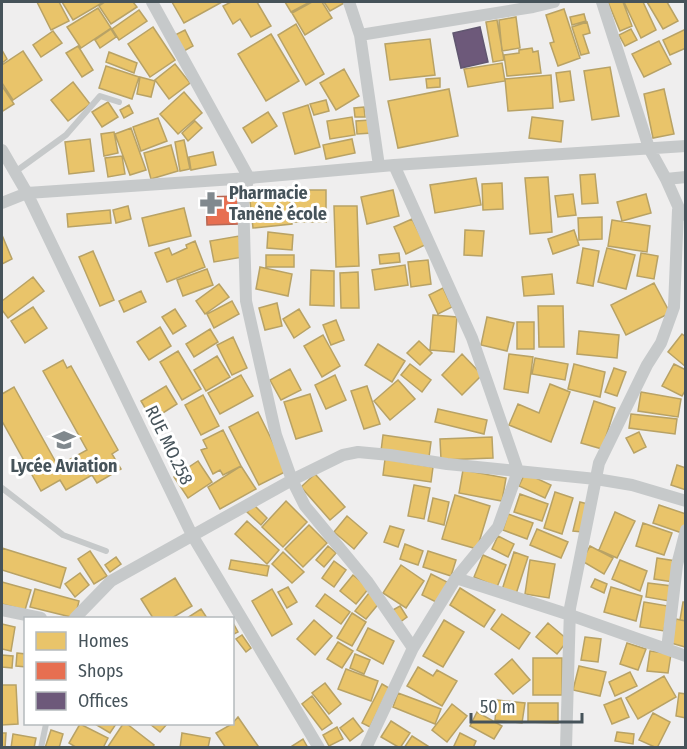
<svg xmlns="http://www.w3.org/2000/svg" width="687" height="749" font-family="'Fira Sans Condensed',sans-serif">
  <rect width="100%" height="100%" fill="#efeeee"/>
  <path fill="#e9c46a" stroke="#b8a265" stroke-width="1.5" d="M37 2H59L69 21 51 30Z
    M62 2H101L102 3 73 20Z
    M105 2H133L137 7 111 24 99 6Z
    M172 2H222L184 23Z
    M231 2H257L271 26 251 37 240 19 233 24 223 6Z
    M285 2H310L291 12Z
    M312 2H322L332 18 305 35 292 13Z
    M324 2H346L330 11Z
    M608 2H623L632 26 620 31Z
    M624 2H643L656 30 641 38Z
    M647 2H667L678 21 663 29Z
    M98 8 111 28 81 48 67 27Z
    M564 9 580 58 558 66 550 43 554 42 546 15Z
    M139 10 147 21 119 40 112 29Z
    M584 14 586 21 572 25 570 17Z
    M516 17 520 48 502 51 499 20Z
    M497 20 504 60 493 62 486 22Z
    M587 22 590 33 583 35 589 53 581 55 572 27Z
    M296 24 324 74 306 85 278 35Z
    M153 27 175 60 150 77 128 44Z
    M111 29 116 37 100 48 95 40Z
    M631 29 637 40 625 46 619 35Z
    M686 29V48L670 55 663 40Z
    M185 30 193 46 184 51 175 35Z
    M53 31 62 43 41 57 33 45Z
    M271 34 299 81 266 101 238 54Z
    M430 39 435 75 390 80 385 44Z
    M659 41 671 64 644 77 632 54Z
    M78 46 93 70 82 77 66 53Z
    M532 48 533 52 538 51 541 73 507 76 504 55 519 53V50Z
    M2 50 7 59 2 63Z
    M23 51 42 80 13 100 2 83V65Z
    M109 52 137 63 134 73 106 62Z
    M502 63 505 81 468 87 464 69Z
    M175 64 190 83 169 99 155 80Z
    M106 66 139 77 132 99 99 88Z
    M610 67 619 116 592 120 584 71Z
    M344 69 359 96 336 110 320 83Z
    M570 71 574 100 560 102 556 73Z
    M551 75 553 108 508 111 505 79Z
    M140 77 155 81 151 97 137 94Z
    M440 78V87L427 88 426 79Z
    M73 82 90 104 68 121 51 100Z
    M2 86 14 104 3 111 2 109Z
    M449 89 458 136 398 148 388 101Z
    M664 89 674 134 653 138 644 94Z
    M184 92 202 113 178 134 160 114Z
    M326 100 329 111 314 115 310 104Z
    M108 102 118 117 102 127 92 112Z
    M129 105 133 113 124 118 120 110Z
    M308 105 320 147 295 154 283 113Z
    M364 107 365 117H355L354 108Z
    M268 112 277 126 252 143 243 128Z
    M352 117 355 135 330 139 327 121Z
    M532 117 563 121 561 142 529 138Z
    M158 118 167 141 141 151 133 127Z
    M370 120 372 133 357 134 356 121Z
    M195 121 202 128 188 141 182 133Z
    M131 128 146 170 130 175 115 134Z
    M114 132 118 153 104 156 101 134Z
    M90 139 94 171 69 174 65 142Z
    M352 139 355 153 326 159 323 145Z
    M184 140 190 169 180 171 175 142Z
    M171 145 178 171 151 179 144 153Z
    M213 152 216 165 191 170 189 157Z
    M122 156 125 174 108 177 105 158Z
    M595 174 598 203 582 204 580 175Z
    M548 177 552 232 530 234 525 178Z
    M476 178 481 205 435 213 430 185Z
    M502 183 503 209 483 210 482 184Z
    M289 188 292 224 253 228 249 192Z
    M294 190H326V222H294Z
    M393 190 399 216 367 224 361 197Z
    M573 194 576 215 558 217 555 196Z
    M646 194 651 213 622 221 617 202Z
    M128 206 131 219 116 223 113 210Z
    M334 206H357L359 266 336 267Z
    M184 208 191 236 149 246 142 218Z
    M110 210 111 223 68 227 67 214Z
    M602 217V239L579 240 578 218Z
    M412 219 425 245 406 254 394 227Z
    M612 220 650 226 647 252 608 246Z
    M465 230 484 231 482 256 464 255Z
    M574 230 579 245 553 254 548 239Z
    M268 232 293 235 292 250 267 248Z
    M2 235 12 259 2 264Z
    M239 236 243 257 214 262 210 241Z
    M195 241 205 267 167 282 155 253 169 248 172 255 187 248 186 245Z
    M583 248 599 251 593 286 577 283Z
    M607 248 635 255 626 289 598 282Z
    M93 251 114 300 100 306 79 257Z
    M399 253 400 262 380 264 379 255Z
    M641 253 658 256 654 279 637 276Z
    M266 255H294V267H266Z
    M428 260 431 284 411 287 408 262Z
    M405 265 408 285 375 290 372 270Z
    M260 267 292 274 288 296 256 289Z
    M207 269 213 285 183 296 177 280Z
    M311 270 334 271V306L310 305Z
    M358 272 359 308H341L340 273Z
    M552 274 554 294 524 296 522 277Z
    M33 277 44 291 8 318 2 310V301Z
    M654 283 670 313 626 335 611 305Z
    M219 284 229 297 205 314 196 301Z
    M443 288 452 307 438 314 429 295Z
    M141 291 146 302 124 312 119 301Z
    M232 301 239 314 214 328 207 314Z
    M277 303 282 326 265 330 259 308Z
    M538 306H563L564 347H539Z
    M33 307 47 328 25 343 11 321Z
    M175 309 186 326 173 334 162 317Z
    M299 309 310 327 294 338 283 319Z
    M433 315 457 317 454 352 430 350Z
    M487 317 514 323 507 351 481 345Z
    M336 320 344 340 331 345 323 325Z
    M517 322H534V349H517Z
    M160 327 171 346 149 360 137 342Z
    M210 329 218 342 194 357 186 344Z
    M579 331 619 335 617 358 577 354Z
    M682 334 686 337V367L668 352Z
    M323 335 340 366 322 377 304 346Z
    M233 337 247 368 232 375 217 345Z
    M419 341 432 353 420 365 407 353Z
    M378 344 405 361 392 382 365 365Z
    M178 351 201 389 182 400 160 362Z
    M462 354 482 375 462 395 442 375Z
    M509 354 533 357 528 393 504 389Z
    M217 356 230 377 206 391 194 370Z
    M535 358 568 364 565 380 532 374Z
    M63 360 67 368 71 366 118 450 112 454 121 469 97 483 92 475 66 490 60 480 41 491 2 421V394L14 387 58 466 87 450 43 371Z
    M410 364 431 380 422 392 401 375Z
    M574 364 605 372 600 397 568 389Z
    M674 364 686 370V389L682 396 662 386Z
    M614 368 626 372 617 396 605 392Z
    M290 369 301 390 281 400 270 380Z
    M241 375 253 396 220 414 208 393Z
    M335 375 346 400 326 409 315 385Z
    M398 380 415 399 390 420 374 401Z
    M550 384 570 392 551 442 509 425 518 404 539 413Z
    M166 386 177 404 152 420 141 401Z
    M367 386 380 424 364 429 351 391Z
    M641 392 681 399 678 417 638 411Z
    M310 394 322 431 296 439 284 402Z
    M203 395 219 426 201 435 185 405Z
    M594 401 615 408 602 449 581 443Z
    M438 409 487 420 484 434 435 422Z
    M258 412 287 471 259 485 229 427Z
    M631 414 677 419 675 434 629 428Z
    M223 430 241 466 223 475 220 470 213 474 201 450 207 448 203 440Z
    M639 432 646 447 634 453 626 438Z
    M383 435 431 442 429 457 381 451Z
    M492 437 493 458 441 460 440 439Z
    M385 459 433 467 431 482 383 475Z
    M198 461 212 482 188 498 174 477Z
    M677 465 686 468V490L671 485Z
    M241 466 256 489 220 509 208 487Z
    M463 470 506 478 502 501 459 493Z
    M525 473 551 485 545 498 519 486Z
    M315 474 345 507 330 520 301 487Z
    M414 485 430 488 424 519 408 516Z
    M555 492 573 498 562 534 544 528Z
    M520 494 548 504 542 521 514 512Z
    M455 495 490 506 477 549 442 539Z
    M433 498 449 502 444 525 428 521Z
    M286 501 307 522 283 547 262 527Z
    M580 502 588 504 582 532 573 531Z
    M254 505 267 518 261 525 247 512Z
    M659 505 686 514V523L682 533 653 523Z
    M615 512 635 521 617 558 599 550Z
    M508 514 533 523 527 539 503 530Z
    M347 516 367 533 354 549 334 532Z
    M247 521 279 550 267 564 235 534Z
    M643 523 672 533 664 555 636 546Z
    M309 525 327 543 303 567 285 549Z
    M390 526 404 530 398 547 384 542Z
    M537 529 568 542 561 558 530 545Z
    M498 536 514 544 508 557 492 549Z
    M405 544 423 551 418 565 400 559Z
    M328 546 336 553 324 567 316 560Z
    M590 546 613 558 604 574 582 561Z
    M2 548 66 568 60 588 2 570Z
    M90 551 107 576 94 584 78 559Z
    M428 551 456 560 451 576 423 567Z
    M283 552 304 572 292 583 272 564Z
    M514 552 528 557 516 594 502 590Z
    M483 555 506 565 497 587 474 577Z
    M116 557 121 564 110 572 105 565Z
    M657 558 676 561 673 582 654 579Z
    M231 560 269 566 267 576 229 569Z
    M530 560 555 564 549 598 525 594Z
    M620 560 647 571 640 591 612 579Z
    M334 561 346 570 334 587 322 578Z
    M401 565 424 581 406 608 383 593Z
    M80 573 89 585 75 597 65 584Z
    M431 574 447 582 438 603 422 595Z
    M353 575 369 588 356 604 340 591Z
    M175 578 192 606 172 618H153L141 599Z
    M595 579 607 584 604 593 591 587Z
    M2 582 31 590 25 610 2 604Z
    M648 583 672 586 669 601 646 597Z
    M288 587 297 602 287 608 278 592Z
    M611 587 642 596 636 621 604 612Z
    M460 588 495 610 484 627 450 605Z
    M35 589 79 601 75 618 30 607Z
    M272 589 292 624 272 636 252 601Z
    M369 593 380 602 366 619 355 611Z
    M325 594 350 612 341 624 316 606Z
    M644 602 668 606 664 631 640 627Z
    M683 602H686V621L680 620Z
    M400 606 407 617 399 623 391 611Z
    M201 609 207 618H187Z
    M352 613 366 622 352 646 337 638Z
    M502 614 530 633 519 649 491 629Z
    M676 619 686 621 685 647 671 643Z
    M314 620 332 636 315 655 297 639Z
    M444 620 464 632 443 667 423 656Z
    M232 621 238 632 232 635Z
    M548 623 568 640 557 654 536 637Z
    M2 624 15 627 11 651 2 649Z
    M368 628 394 641 383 664 357 650Z
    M242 635 251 648 246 652 236 639Z
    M585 637 601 639 598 662 581 660Z
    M338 642 353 651 342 668 327 659Z
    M627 643 646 649 638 670 620 664Z
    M650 651 671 654 668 673 647 671Z
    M17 653 26 654V667L16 666Z
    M355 654 370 660 364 674 350 668Z
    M2 655 13 656 12 668 2 667Z
    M533 658H562V695H533Z
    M512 659 530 680 513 694 495 674Z
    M579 666 606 672 600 696 573 690Z
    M418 667 433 676 437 670 457 681 442 706 407 686Z
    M346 669 378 681 371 701 338 689Z
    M630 672 637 686 615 696 609 682Z
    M664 676 676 697 638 719 626 698Z
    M325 683 341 704 329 714 312 693Z
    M382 684 389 688 370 727 362 723Z
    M2 685H16L18 724 2 725Z
    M398 693 441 709 435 724 393 707Z
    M679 693 686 694V718L676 716Z
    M312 696 332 723 322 730 302 704Z
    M621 698 629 717 612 724 604 705Z
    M497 700 525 703 522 723 495 720Z
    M528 703H558V723L528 722Z
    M452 704 467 716 447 742 432 730Z
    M477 712 502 726 494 739 470 726Z
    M653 713 670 722 657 748 639 740Z
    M238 717 258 746 256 748H226L216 733 232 724Z
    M353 718 363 731 350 741 340 728Z
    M391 721 410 733 400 748 381 737Z
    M80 724 108 738 103 748H77L69 743Z
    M95 724H116L110 733Z
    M123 724H127L154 745 152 748H107Z
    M150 724H167L160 732Z
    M337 727 343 739 329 746 323 735Z
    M51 730 63 734 59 748H45Z
    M617 732 634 734 633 744 615 741Z
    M2 733H6L5 748H2Z
    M182 733 210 738 208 748H180Z
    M460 733 476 741 473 748H453Z
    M13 734 36 738 34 748H11Z
    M412 736 431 748H404Z
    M303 739 308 748H289Z"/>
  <path fill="#e76f51" stroke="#b76754" stroke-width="1.5" d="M238 196 239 224 207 225 206 197Z"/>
  <path fill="#6d597a" stroke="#615770" stroke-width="1.5" d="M480 27 488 62 461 68 453 33Z"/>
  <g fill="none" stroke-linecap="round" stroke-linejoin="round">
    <path stroke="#c6c9ca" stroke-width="6" d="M15 172 66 135 100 96 119 102
      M2 488 63 535 106 551
      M41 748 46 724"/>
    <path stroke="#c6c9ca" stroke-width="12" d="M152 2 249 178 243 195 246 301 276 435 292 480 305 506 367 581 413 648
      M349 2 360 35 379 166
      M602 2 649 148 666 179 682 215
      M360 35 533 7 554 2
      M2 150 27 193 192 535 319 748
      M666 179 686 177
      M2 203 27 193 249 178 394 165 686 146
      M456 578 570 615 686 656
      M2 610 41 618
      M75 618 111 581 292 480 343 455 358 452 390 455 447 464 596 479 632 485 686 501
      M667 649 677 565 686 530
      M366 748 413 648 456 578 498 527 518 471 472 338 394 165
      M566 748 570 608 599 463 647 365 661 343 674 307 678 210"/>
  </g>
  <defs>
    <g id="pharmacy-bare" transform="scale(1.8)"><path d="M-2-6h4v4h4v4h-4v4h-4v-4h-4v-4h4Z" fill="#81898e" stroke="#fff" stroke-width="2.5" paint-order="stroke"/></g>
    <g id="school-bare" transform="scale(1.8)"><path d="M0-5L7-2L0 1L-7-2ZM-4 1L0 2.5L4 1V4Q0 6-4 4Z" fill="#81898e" stroke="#fff" stroke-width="2.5" paint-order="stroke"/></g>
  </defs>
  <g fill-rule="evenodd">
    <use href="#pharmacy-bare" x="211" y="203"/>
    <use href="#school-bare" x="64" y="440"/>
  </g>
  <g text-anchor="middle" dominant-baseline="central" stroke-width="6" stroke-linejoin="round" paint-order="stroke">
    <g font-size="18" font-weight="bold" fill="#46535a" stroke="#fff" text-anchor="start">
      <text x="229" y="193">Pharmacie<tspan x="229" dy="21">Tanènè école</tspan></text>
      <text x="64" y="466" text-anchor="middle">Lycée Aviation</text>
    </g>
    <g font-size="18" fill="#46535a" stroke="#fff">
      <text transform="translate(169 445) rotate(64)">RUE MO.258</text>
    </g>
  </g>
  <rect width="687" height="749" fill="none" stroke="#46535a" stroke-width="6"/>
  <rect x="24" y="617" width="210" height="108" fill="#ffffff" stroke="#b5babd" stroke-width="1.5"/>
  <rect x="36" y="632" width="30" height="18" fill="#e9c46a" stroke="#b5babd" stroke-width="1.5"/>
  <text x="78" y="647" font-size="18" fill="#46535a">Homes</text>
  <rect x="36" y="662" width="30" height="18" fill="#e76f51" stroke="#b5babd" stroke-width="1.5"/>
  <text x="78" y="677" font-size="18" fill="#46535a">Shops</text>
  <rect x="36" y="692" width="30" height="18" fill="#6d597a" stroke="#b5babd" stroke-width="1.5"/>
  <text x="78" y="707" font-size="18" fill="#46535a">Offices</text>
  <path d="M471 713v9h111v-9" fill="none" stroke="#46535a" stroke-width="3"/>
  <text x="480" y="713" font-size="18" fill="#46535a" stroke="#ffffff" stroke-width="4.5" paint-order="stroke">50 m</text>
</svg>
